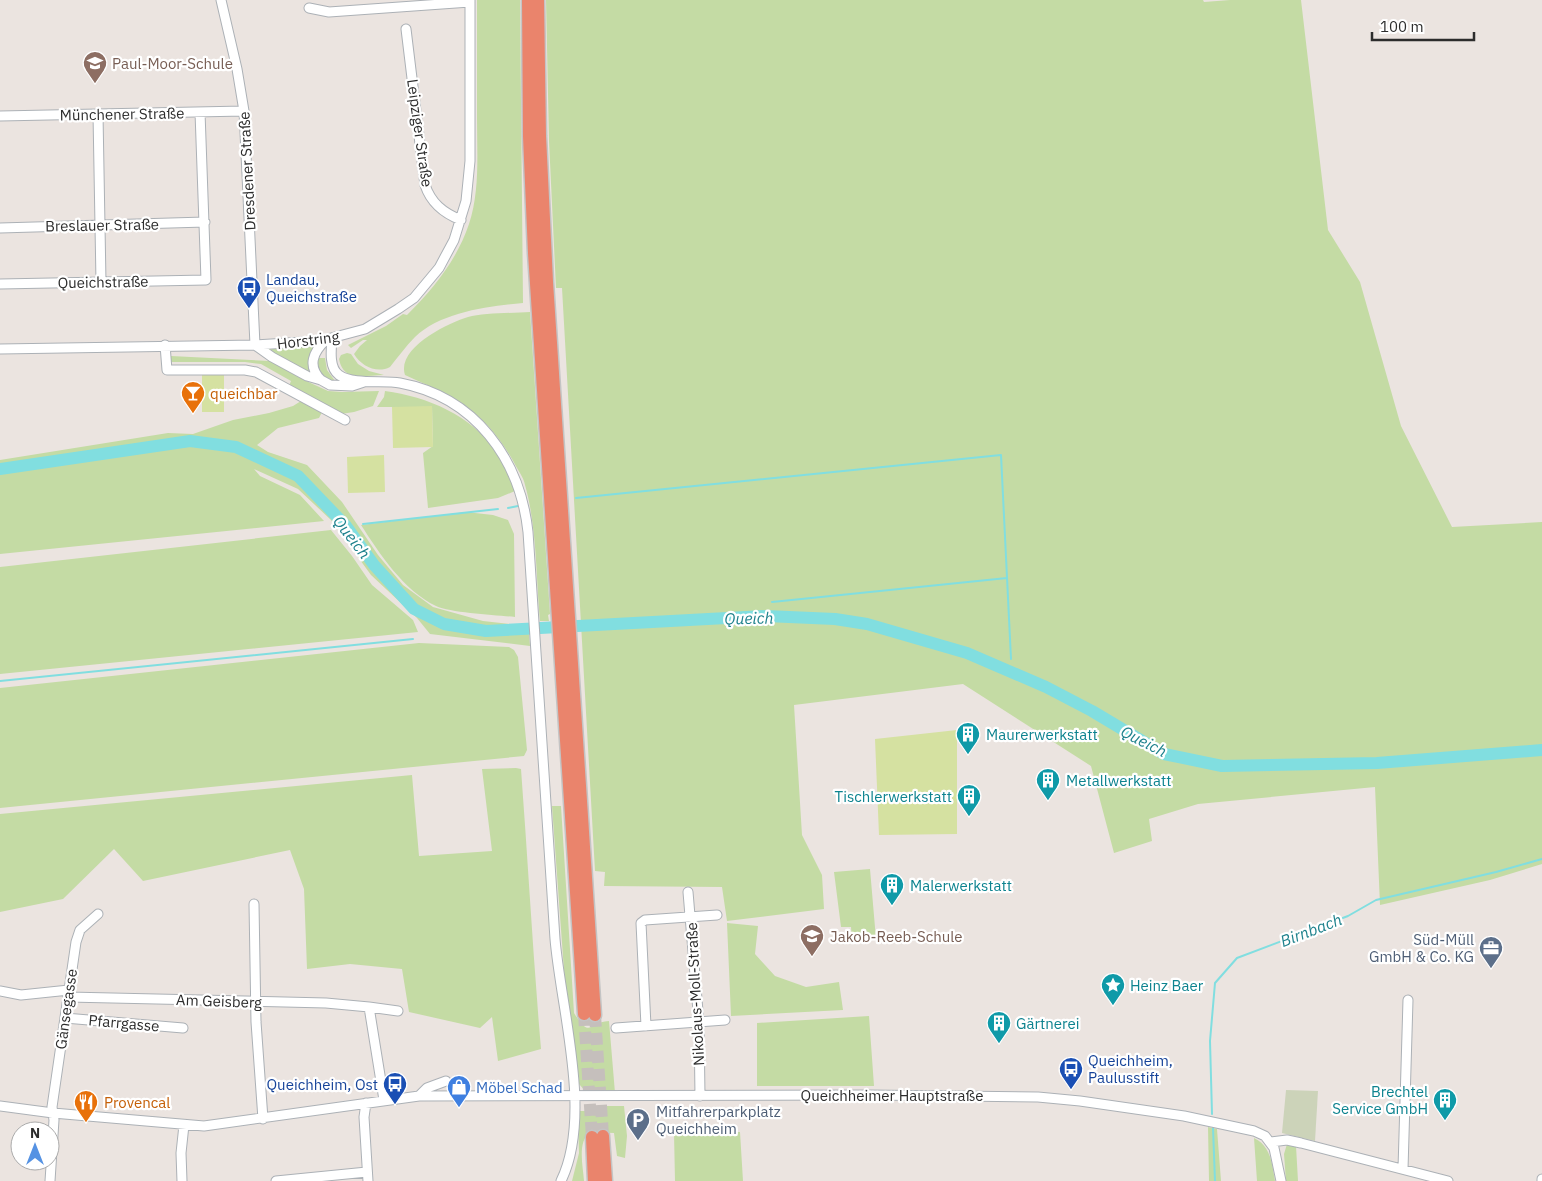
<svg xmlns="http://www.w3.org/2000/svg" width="1542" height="1181" font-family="'IBM Plex Sans',sans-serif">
  <rect width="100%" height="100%" fill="#ebe4e0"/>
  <path fill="#c4dba4" d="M477 0H520L523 303C489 306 441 312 415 337 406 346 398 357 390 367 377 374 361 366 354 354L360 346 367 340H363L351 348 348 345 386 326 403 314 407 315C433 289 457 260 469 224 480 191 477 154 477 118 477 79 477 39 477 0Z
    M546 0H1203L1204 2 1230 0H1301L1328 230 1360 282 1401 426 1452 527 1542 522V864L1490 880 1380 905 1375 787 1198 804 1149 819 1152 841 1114 853 1091 766 963 684 794 705 802 835 822 875 824 909 727 921 722 887 604 886 605 872 595 871 562 288H556L549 141Z
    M530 312 550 614 548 615 549 621H540C536 578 537 527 525 485 524 479 520 473 517 468 503 441 485 419 460 402 443 391 424 384 405 375 396 348 448 323 468 317 483 313 514 313 530 312Z
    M320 341 314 354 318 377 255 345Z
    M347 353 351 354 358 364 369 371 384 375C364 375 344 383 339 359L341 355Z
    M171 356 270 361 304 380 328 391 342 392 379 391 373 406 354 412 341 414 289 386 291 381 261 364 245 362H170Z
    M317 358H325L327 370 335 381 333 383 318 373Z
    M385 391C428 397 471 415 497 452 505 464 509 477 515 491L498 498 428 508 423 453 433 446 432 407H377L384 397Z
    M301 401 322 412 319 418 278 428 257 445 268 452 307 465 342 502 378 555 403 585 433 607 483 621 519 625H528L530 646 430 634 417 618 371 575 331 520 298 489 254 469 260 476 300 495 324 521 0 554V460L168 433 193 434 233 420 269 413 293 406Z
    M466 512 493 515 508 520 514 534 515 617C496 615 451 613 436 606 404 591 379 553 361 525Z
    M331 530 352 556 372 585 413 620 418 632 0 674V567Z
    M419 643 509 647 514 650 518 657 527 750 524 756 0 808V688Z
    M516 768 521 769C528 862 533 956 541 1049L498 1061 492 1017 480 1028 409 1012 402 969 350 964 307 969 304 889 290 850 143 881 114 849 63 899 0 912V814L412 775 419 856 492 851 482 769Z
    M552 806H561L574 1013C591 1040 588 1022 609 1021L615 1093 586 1092 579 1084 565 984Z
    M870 869 876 939 852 941 851 927H841L834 872Z
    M727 923 758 926 755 954 775 976 806 987 839 982 843 1010 731 1016Z
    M869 1016 874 1086H757V1023Z
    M593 1106H624L627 1136 625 1158 617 1156 614 1133 590 1132C577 1142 583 1166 584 1181H572L579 1153 578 1121 580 1111H588Z
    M1208 1127 1217 1129 1221 1181H1209Z
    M740 1132 743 1181H675L674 1133Z
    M1254 1138C1271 1146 1272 1164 1275 1181H1257Z
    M1287 1144 1296 1146 1298 1181H1286L1284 1154Z"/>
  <path fill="#ccd3b9" d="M1286 1090 1318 1091 1315 1141 1282 1133Z"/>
  <path fill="#d5e1a1" d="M202 375H224V412H202Z
    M432 406 433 447 393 448 392 407Z
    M384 455 385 492 348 493 347 457Z
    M957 730V834L879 835 875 739Z"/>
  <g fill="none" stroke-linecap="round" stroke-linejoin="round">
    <path stroke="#81dee0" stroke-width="2" d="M576 498 1001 455 1011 659
      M508 508 518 506
      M363 524 498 509
      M772 602 1007 578
      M1012 670V672
      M0 681 413 639
      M1212 1114 1210 1041 1215 983 1237 958 1348 916 1376 900 1496 872 1542 859
      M1213 1128 1215 1181"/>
    <path stroke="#81dee0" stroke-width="12" d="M0 469 190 441 236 447 298 476 346 526 374 565 414 609 444 624 486 631 766 616 835 619 867 624 967 653 1046 687 1092 711 1164 754 1222 766 1377 763 1542 750"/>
    <path stroke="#c5bfbc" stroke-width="12" stroke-dasharray="12 6" stroke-linecap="butt" d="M584 1014 592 1137
      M595 1015 603 1136"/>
    <g stroke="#acb1b6" stroke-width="11">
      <path id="minor" d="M221 0 237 69 244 111 255 345
        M309 8 329 12 470 2
        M406 29 425 185C431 203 443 213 461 220
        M98 114 101 282
        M0 116 244 111
        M0 228 205 222
        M0 284 206 280 200 112
        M332 339C331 350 329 368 339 375 353 385 383 380 400 383 475 397 520 459 528 532 538 667 546 803 555 939 561 1010 593 1115 561 1181
        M165 345 167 370H245L256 372 345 420
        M255 345 272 357 307 376 321 380 330 385 352 386 364 382
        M0 349 255 345 320 341 365 329 398 309 414 298 439 268 454 240 466 201 470 161V0
        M321 380C307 366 313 352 326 340
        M688 892 699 1023 700 1096
        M254 904 256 1022 263 1119
        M0 991 21 995 69 990
        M68 997 326 1003 369 1007 384 1100
        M369 1007 398 1011
        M65 1018 183 1028
        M646 1026 641 923 645 920 717 915
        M616 1028 725 1020
        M419 1096 427 1088 446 1081
        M366 1103 364 1117 368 1181
        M0 1106 53 1113 204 1126 419 1096 870 1095 1038 1097 1080 1101 1184 1116 1254 1131 1265 1136 1274 1148 1281 1181
        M1271 1142 1287 1140 1301 1143 1448 1181
        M1403 1169 1408 1000
        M50 1181 54 1120 52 1107 76 942 80 930 98 914
        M182 1181 181 1153 184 1125
        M276 1181 367 1172
        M1542 1181V1179"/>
    </g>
    <g stroke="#c4c4c4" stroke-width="15">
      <path id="highway" d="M528 0 529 136 534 253 584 1014
        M538 0 540 136 547 282 595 1015
        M603 1136 606 1181
        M592 1137 594 1181"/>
    </g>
    <use href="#minor" stroke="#fff" stroke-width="9"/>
    <use href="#highway" stroke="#ea846c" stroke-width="12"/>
  </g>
  <defs>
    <g id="school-pin" transform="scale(1.25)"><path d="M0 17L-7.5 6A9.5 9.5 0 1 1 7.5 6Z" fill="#8d6e63" stroke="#fff"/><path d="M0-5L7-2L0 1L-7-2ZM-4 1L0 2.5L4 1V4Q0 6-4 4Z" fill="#fff"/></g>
    <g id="bus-pin" transform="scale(1.25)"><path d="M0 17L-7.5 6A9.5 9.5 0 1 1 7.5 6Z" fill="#1a4fb4" stroke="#fff"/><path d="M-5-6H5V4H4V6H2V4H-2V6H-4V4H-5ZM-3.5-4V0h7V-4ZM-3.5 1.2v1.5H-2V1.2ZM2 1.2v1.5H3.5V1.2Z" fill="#fff"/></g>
    <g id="bar-pin" transform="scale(1.25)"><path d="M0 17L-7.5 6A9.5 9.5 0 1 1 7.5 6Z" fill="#e8710a" stroke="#fff"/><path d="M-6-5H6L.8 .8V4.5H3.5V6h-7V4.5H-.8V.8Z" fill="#fff"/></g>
    <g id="building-pin" transform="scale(1.25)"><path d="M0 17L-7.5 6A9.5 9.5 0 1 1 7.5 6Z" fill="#0f9aa8" stroke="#fff"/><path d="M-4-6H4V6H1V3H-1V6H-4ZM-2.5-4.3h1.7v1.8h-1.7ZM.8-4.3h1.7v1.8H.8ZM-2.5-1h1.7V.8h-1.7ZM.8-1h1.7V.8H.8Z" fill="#fff"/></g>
    <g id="office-pin" transform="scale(1.25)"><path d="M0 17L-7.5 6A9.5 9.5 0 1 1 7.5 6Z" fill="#5c6f8a" stroke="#fff"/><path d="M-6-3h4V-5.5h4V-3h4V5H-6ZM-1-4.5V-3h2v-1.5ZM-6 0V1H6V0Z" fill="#fff"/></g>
    <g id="sight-pin" transform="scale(1.25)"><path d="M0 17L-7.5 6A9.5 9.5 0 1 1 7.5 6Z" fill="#0f9aa8" stroke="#fff"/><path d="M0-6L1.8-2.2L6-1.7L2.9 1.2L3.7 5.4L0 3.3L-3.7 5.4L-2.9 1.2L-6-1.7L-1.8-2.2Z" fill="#fff"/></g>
    <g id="shop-pin" transform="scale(1.25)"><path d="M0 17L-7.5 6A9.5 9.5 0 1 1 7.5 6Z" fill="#3f7fe0" stroke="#fff"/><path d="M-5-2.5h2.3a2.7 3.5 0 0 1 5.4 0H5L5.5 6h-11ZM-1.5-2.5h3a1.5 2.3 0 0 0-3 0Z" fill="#fff"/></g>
    <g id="restaurant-pin" transform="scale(1.25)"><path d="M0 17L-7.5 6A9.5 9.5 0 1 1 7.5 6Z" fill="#e8710a" stroke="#fff"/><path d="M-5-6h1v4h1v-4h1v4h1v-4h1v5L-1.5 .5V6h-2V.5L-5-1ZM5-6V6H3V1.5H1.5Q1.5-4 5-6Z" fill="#fff"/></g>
    <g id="parking-pin" transform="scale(1.25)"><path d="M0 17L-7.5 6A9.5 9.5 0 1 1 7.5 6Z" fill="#5c6f8a" stroke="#fff"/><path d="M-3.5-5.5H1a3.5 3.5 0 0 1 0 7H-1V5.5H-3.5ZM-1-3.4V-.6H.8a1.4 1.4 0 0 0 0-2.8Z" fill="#fff"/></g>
  </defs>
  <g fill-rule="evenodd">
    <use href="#school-pin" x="95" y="63"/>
    <use href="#bus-pin" x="249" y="288"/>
    <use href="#bar-pin" x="193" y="393"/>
    <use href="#building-pin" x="968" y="734"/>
    <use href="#building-pin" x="1048" y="780"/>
    <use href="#building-pin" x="969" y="796"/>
    <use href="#building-pin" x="892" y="885"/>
    <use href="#school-pin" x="812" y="936"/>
    <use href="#office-pin" x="1491" y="948"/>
    <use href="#sight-pin" x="1113" y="985"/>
    <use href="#building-pin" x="999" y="1023"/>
    <use href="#bus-pin" x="1071" y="1069"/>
    <use href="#bus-pin" x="395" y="1084"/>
    <use href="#shop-pin" x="459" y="1087"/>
    <use href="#building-pin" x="1445" y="1100"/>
    <use href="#restaurant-pin" x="86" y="1102"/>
    <use href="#parking-pin" x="638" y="1120"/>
  </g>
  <g text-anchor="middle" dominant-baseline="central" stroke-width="4.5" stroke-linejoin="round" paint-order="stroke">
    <g font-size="15" fill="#785e54" stroke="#fff" text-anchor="start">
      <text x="112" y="63">Paul-Moor-Schule</text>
      <text x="830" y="936">Jakob-Reeb-Schule</text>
    </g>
    <g font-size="15" fill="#2c2c2c" stroke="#fff">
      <text transform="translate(122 114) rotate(-1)">Münchener Straße</text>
      <text transform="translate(420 133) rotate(82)">Leipziger Straße</text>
      <text transform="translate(247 171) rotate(-93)">Dresdener Straße</text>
      <text transform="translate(102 225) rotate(-1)">Breslauer Straße</text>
      <text transform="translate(103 282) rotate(-1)">Queichstraße</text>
      <text transform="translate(308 340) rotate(-7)">Horstring</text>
      <text transform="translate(695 994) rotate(-93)">Nikolaus-Moll-Straße</text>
      <text transform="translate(219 1001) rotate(2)">Am Geisberg</text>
      <text transform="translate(66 1009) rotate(-82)">Gänsegasse</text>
      <text transform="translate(124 1023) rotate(5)">Pfarrgasse</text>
      <text x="892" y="1095">Queichheimer Hauptstraße</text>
    </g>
    <g font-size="15" fill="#164399" stroke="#fff" text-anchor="start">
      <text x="266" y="279">Landau,<tspan x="266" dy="17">Queichstraße</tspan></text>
      <text x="1088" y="1060">Queichheim,<tspan x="1088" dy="17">Paulusstift</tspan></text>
      <text x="378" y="1084" text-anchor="end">Queichheim, Ost</text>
    </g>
    <g font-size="15" fill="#c56008" stroke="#fff" text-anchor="start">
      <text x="210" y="393">queichbar</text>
      <text x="104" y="1102">Provencal</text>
    </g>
    <g font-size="15" fill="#0d838f" stroke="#fff" text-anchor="start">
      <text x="986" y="734">Maurerwerkstatt</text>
      <text x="1066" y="780">Metallwerkstatt</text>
      <text x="952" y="796" text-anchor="end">Tischlerwerkstatt</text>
      <text x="910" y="885">Malerwerkstatt</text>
      <text x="1130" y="985">Heinz Baer</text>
      <text x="1016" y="1023">Gärtnerei</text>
      <text x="1428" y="1091" text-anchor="end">Brechtel<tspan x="1428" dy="17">Service GmbH</tspan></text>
    </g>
    <g font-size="15" fill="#4e5e75" stroke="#fff" text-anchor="end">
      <text x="1474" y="939">Süd-Müll<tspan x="1474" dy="17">GmbH &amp; Co. KG</tspan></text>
      <text x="656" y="1111" text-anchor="start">Mitfahrerparkplatz<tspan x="656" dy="17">Queichheim</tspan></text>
    </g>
    <g font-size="15" fill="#366cbe" stroke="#fff" text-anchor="start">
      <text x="476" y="1087">Möbel Schad</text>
    </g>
    <g font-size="16" font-style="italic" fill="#1f828d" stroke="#fff">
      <text transform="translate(352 537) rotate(52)">Queich</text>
      <text transform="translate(749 618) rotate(-1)">Queich</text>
      <text transform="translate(1144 741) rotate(27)">Queich</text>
      <text transform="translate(1311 930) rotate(-21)">Birnbach</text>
    </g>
  </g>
  <g transform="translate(35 1146)"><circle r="24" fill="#ffffff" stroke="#ababab"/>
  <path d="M0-4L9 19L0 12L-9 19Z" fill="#5592e3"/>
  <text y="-8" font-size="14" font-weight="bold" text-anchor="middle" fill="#2c2c2c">N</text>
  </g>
  <path d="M1372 32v8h102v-8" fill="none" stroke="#2c2c2c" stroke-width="2.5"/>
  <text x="1380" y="32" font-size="15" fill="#2c2c2c" stroke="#ffffff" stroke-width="4" paint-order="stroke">100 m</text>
</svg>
